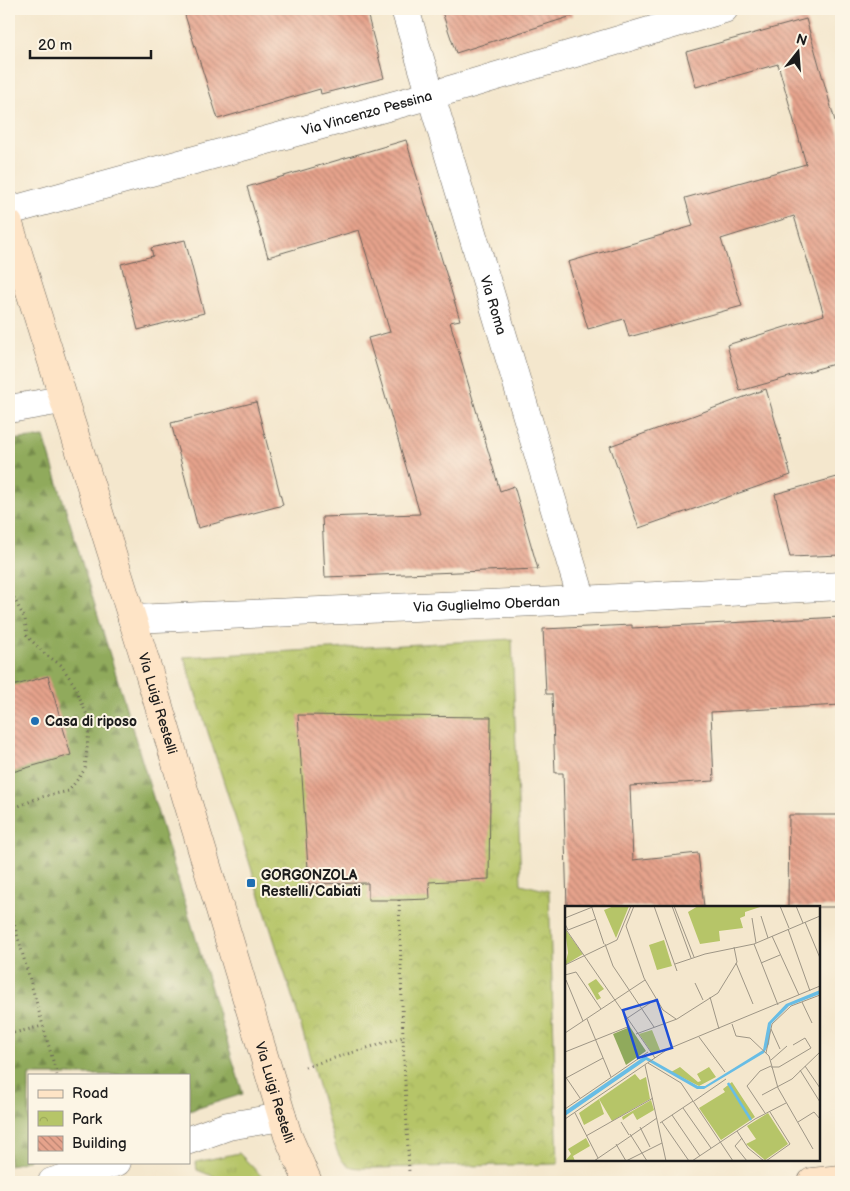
<svg xmlns="http://www.w3.org/2000/svg" width="850" height="1191" font-family="'Balsamiq Sans',sans-serif">
	<defs>
		<pattern id="grass-tufts" width="24" height="20" patternUnits="userSpaceOnUse" patternTransform="scale(1.25)"><rect width="24" height="20" fill="#b6c568"/><path d="M3 7l-1-3M5 7V3M7 7l1-3M15 17l-1-3M17 17v-4M19 17l1-3" fill="none" stroke="#9ca95a"/></pattern>
		<pattern id="forest-firs" width="22" height="20" patternUnits="userSpaceOnUse" patternTransform="scale(1.25)"><rect width="22" height="20" fill="#90aa5c"/><path d="M5 1l3.5 6h-7zM16 11l3.5 6h-7z" fill="#758a4b"/></pattern>
		<pattern id="park-crowns" width="20" height="18" patternUnits="userSpaceOnUse" patternTransform="scale(1.25)"><rect width="20" height="18" fill="#b6c568"/><path d="M2 6a3 3 0 1 1 6 0M12 15a3 3 0 1 1 6 0" fill="none" stroke="#9ca95a"/></pattern>
		<pattern id="building-back-hatch" width="6" height="6" patternUnits="userSpaceOnUse" patternTransform="scale(1.25)"><rect width="6" height="6" fill="#e6a38c"/><path d="M-1 5l2 2M0 0l6 6M5-1l2 2" fill="none" stroke="#ba8472"/></pattern>
	</defs>
	<rect width="100%" height="100%" fill="#fcf5e5"/>
	<filter id="ink" filterUnits="userSpaceOnUse"><feTurbulence type="fractalNoise" baseFrequency=".02" numOctaves="2"/><feDisplacementMap in="SourceGraphic" scale="10" xChannelSelector="R" yChannelSelector="G"/><feConvolveMatrix kernelMatrix="1 2 1 2 8 2 1 2 1" color-interpolation-filters="sRGB"/></filter>
	<filter id="wash" filterUnits="userSpaceOnUse"><feTurbulence type="fractalNoise" baseFrequency=".0096" numOctaves="4" result="noise"/><feDisplacementMap in="SourceGraphic" scale="20" xChannelSelector="R" yChannelSelector="G"/><feGaussianBlur stdDeviation="1.12" result="paint"/><feColorMatrix in="noise" values="0 0 0 0 0 0 0 0 0 0 0 0 0 0 0 0 0 1.4 0 .05"/><feComposite in="paint" operator="in"/></filter>
	<g filter="url(#wash)">
		<rect width="100%" height="100%" fill="#f4e7cd"/>
		<path fill="url(#grass-tufts)" stroke="#697042" d="M239 1153 267 1182H228L197 1170 196 1162Z"/>
		<path fill="url(#forest-firs)" stroke="#56633c" d="M44 437 243 1094 189 1111V1075H29V1160L9 1166V440Z"/>
		<path fill="url(#park-crowns)" stroke="#697042" d="M512 639 521 884 549 891 558 1164 375 1168C351 1168 343 1170 335 1145L297 1012 184 657Z"/>
		<g id="blocks">
			<g fill="url(#building-back-hatch)">
				<path d="M183 9H366L384 78 321 94 320 89 218 119Z"/>
				<path d="M441 9H571L572 16 456 53Z"/>
				<path d="M806 19 841 142V362L740 391 727 345 824 315 794 216 721 239 742 306 629 337 624 319 588 329 568 262 693 226 685 198 806 164 778 64 696 87 686 52Z"/>
				<path d="M406 140 460 320 450 322 500 491 514 486 538 569 325 577 322 517 420 514 368 338 390 332 359 230 268 257 247 187Z"/>
				<path d="M185 240 204 313 138 330 121 264 153 256 151 248Z"/>
				<path d="M766 389 791 475 639 528 610 446Z"/>
				<path d="M256 402 283 505 198 528 171 423Z"/>
				<path d="M841 476V555L790 557 775 494Z"/>
				<path d="M841 617V705L711 712 714 781 630 786 633 860 698 853 704 907H567L563 773H555L552 694H546L543 629 632 625V628Z"/>
				<path d="M48 676 71 755 9 773V687Z"/>
				<path d="M298 715 491 717 489 879 429 882 430 899 399 900H368V883L309 884Z"/>
				<path d="M789 815H841V907H788Z"/>
			</g>
		</g>
	</g>
	<g filter="url(#ink)">
		<use href="#blocks" fill-opacity="0" stroke="#68635a" stroke-width="1"/>
		<g fill="none" stroke-linecap="round" stroke-linejoin="round">
			<defs>
				<g id="street">
					<path id="s1" d="M405 9 582 600"/>
					<path id="s2" d="M9 211 453 89 724 9"/>
					<path d="M9 409 62 400"/>
					<path id="s3" d="M132 619 582 600 841 586"/>
					<path d="M189 1140 228 1126 282 1117"/>
					<path d="M52 1182 117 1162"/>
				</g>
				<g id="secondary">
					<path id="s4" d="M9 224 142 650 288 1136 308 1182"/>
					<path d="M812 1182 841 1179"/>
				</g>
			</defs>
			<use href="#street" stroke="#68635a" stroke-width="29"/>
			<use href="#secondary" stroke="#68635a" stroke-width="29"/>
			<g stroke="#68635a" stroke-width="3" stroke-dasharray="1 4" stroke-linecap="butt">
				<path d="M9 589 25 619 27 636 45 654 61 665 75 686 86 713 89 730 85 769 69 791 41 797 9 810"/>
				<path d="M399 900 403 1037 409 1172"/>
				<path d="M9 906 57 1075"/>
				<path d="M9 1034 43 1026"/>
				<path d="M305 1067 403 1037"/>
			</g>
			<use href="#street" stroke="#fff" stroke-width="28"/>
			<use href="#secondary" stroke="#fee4c6" stroke-width="28"/>
		</g>
	</g>
	<g fill="#1f6fb2" stroke="#fcf5e5" stroke-width="2">
		<circle cx="35" cy="721" r="5"/>
		<rect x="246" y="878" width="10" height="10" rx="2.5"/>
	</g>
	<g text-anchor="middle" stroke-width="4" stroke-linejoin="round" paint-order="stroke">
		<g font-size="14" fill="#1c1c1c" stroke="#fcf5e5">
			<text dy="5" stroke="none"><textPath href="#s2" startOffset="371">Via Vincenzo Pessina</textPath></text>
			<text dy="5" stroke="none"><textPath href="#s1" startOffset="309">Via Roma</textPath></text>
			<text dy="5" stroke="none"><textPath href="#s3" startOffset="355">Via Guglielmo Oberdan</textPath></text>
			<text dy="5" stroke="none"><textPath href="#s4" startOffset="502">Via Luigi Restelli</textPath></text>
			<text dy="5" stroke="none"><textPath href="#s4" startOffset="908">Via Luigi Restelli</textPath></text>
		</g>
		<g font-size="14" font-weight="bold" fill="#1c1c1c" stroke="#fcf5e5" text-anchor="start">
			<text x="45" y="726">Casa di riposo</text>
			<text x="261" y="880">GORGONZOLA<tspan x="261" dy="16">Restelli/Cabiati</tspan></text>
		</g>
	</g>
	<g transform="translate(565 906)">
		<rect width="255" height="255" fill="#f4e7cd"/>
		<path d="M34 193 39 208 19 219 14 207ZM203 207 223 238 200 254 181 238 191 233 182 220ZM21 232 25 240 8 250 10 255H0L6 248 3 243Z" fill="#b6c568"/>
		<path d="M65 121 81 145 61 159 48 128Z" fill="#90aa5c"/>
		<path d="M49 0H64L51 32 39 4ZM133 0H198L180 6V10L175 12 178 22 154 25 155 35 135 38 123 6ZM0 23 18 48 0 59 3 47ZM31 73 39 83 33 87 36 92 32 94 23 78ZM87 124 95 144 87 147 74 128ZM115 161 133 176 136 175 132 168 144 161 151 171 134 180 106 166ZM167 176 190 211 156 234 134 202 160 186 158 183ZM86 194 89 204 72 214 68 207 58 214 57 211Z" fill="#b6c568"/>
		<path d="M99 34 107 60 92 64 84 39ZM70 168 75 174 81 171 85 193 47 215 34 193Z" fill="#b6c568"/>
		<path d="M255 84V88L224 100 206 118 204 138 199 147 139 183H132L81 154 0 210V205L80 150 133 180H140L198 144 203 117 221 98Z" fill="#68bde5"/>
		<path fill="none" stroke="#68bde5" stroke-width="2.5" d="M163 177 186 214"/>
		<path fill="none" stroke="#9e9686" stroke-width="1" d="M69 0 61 20 79 72 98 104 111 113M89 0 112 65M107 0 126 52M109 0 129 51M215 0 224 22M231 0 238 17M27 2 39 38M196 10 203 32M0 12 30 0M187 12 191 37M240 16 255 52M0 18 3 24 31 13M0 22 90 152M223 23 245 85M207 30 234 89M40 38 48 60 89 121M189 38 213 99M171 57 188 98M196 57 215 49M110 58 140 48 189 38 255 10M0 59 52 34 66 0M0 69 11 66 36 103M1 74 18 115M130 77 138 94M145 91 154 123M237 96 247 117M22 113 46 171M61 113 91 93M167 118 171 130 185 132 204 150 213 182 248 243M206 123 215 143M0 127 80 74M71 128 112 113 153 87 172 56 169 41M134 131 160 166M0 146 65 120M201 147 207 118 226 100 255 89M206 154 222 140M83 157 116 177 168 255M80 159 101 255M240 160 255 182M206 161H214L246 142 240 132 228 139M235 164 255 196M0 170 15 192M1 172 38 152M197 189 227 173 255 146M129 195 161 173M118 202 146 242M0 203 83 146M10 207 33 252M200 207 182 180 195 165 206 160M107 209 135 250M0 213 103 143 255 80M56 216 64 229M97 216 124 255M233 216 249 206 255 213M95 217 128 195M75 221 85 241M172 225 183 242 199 255M65 228 82 255M21 230 88 192M177 232 170 240 182 255M51 238 61 255M29 255 92 212M61 255 97 237M127 255 190 213 221 197M201 255 225 238 205 206"/>
		<path fill="#1d4ed8" fill-opacity="0.15" stroke="#1d4ed8" stroke-width="2.5" d="M92 94 107 142 73 152 58 104Z"/>
		<rect width="255" height="255" fill="none" stroke="#1c1c1c" stroke-width="2.5"/>
	</g>
	<rect width="850" height="1191" fill="none" stroke="#fcf5e5" stroke-width="30"/>
	<rect x="28" y="1074" width="162" height="90" fill="#fcf5e5" stroke="#a29e95"/>
	<rect x="38" y="1090" width="25" height="8" fill="#fee4c6" stroke="#a29e95"/>
	<text x="72" y="1098" font-size="15" fill="#1c1c1c">Road</text>
	<rect x="38" y="1111" width="25" height="15" fill="url(#park-crowns)" stroke="#a29e95"/>
	<text x="72" y="1124" font-size="15" fill="#1c1c1c">Park</text>
	<rect x="38" y="1136" width="25" height="15" fill="url(#building-back-hatch)" stroke="#a29e95"/>
	<text x="72" y="1148" font-size="15" fill="#1c1c1c">Building</text>
	<g transform="translate(798 52) rotate(17)" stroke="#fcf5e5" stroke-width="4" paint-order="stroke">
	<path d="M0-4L9 19L0 12L-9 19Z" fill="#1c1c1c"/>
	<text y="-8" font-size="14" font-weight="bold" text-anchor="middle" fill="#1c1c1c">N</text>
	</g>
	<path d="M30 50v8h121v-8" fill="none" stroke="#1c1c1c" stroke-width="2.5"/>
	<text x="38" y="50" font-size="15" fill="#1c1c1c" stroke="#fcf5e5" stroke-width="4" paint-order="stroke">20 m</text>
</svg>
